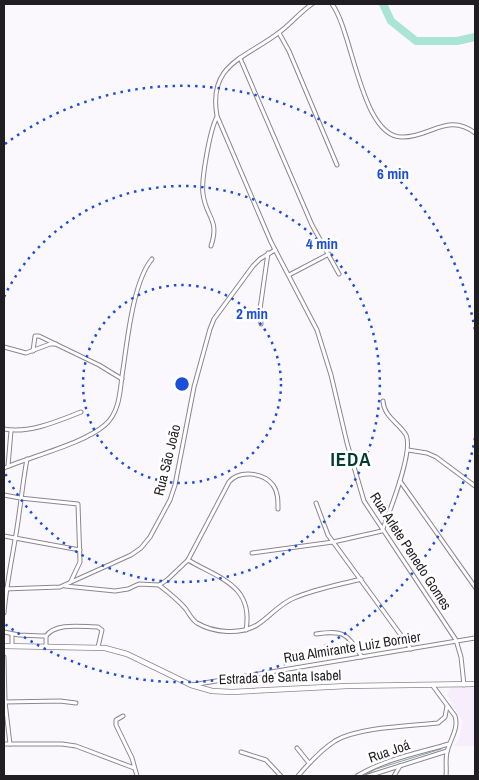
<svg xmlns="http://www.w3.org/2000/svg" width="479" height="780" font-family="'Archivo Narrow',sans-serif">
	<rect width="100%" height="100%" fill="#fbf8fd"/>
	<path fill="#f8edfd" d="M453 687H475V746H453L458 741 463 722 447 695 449 689Z"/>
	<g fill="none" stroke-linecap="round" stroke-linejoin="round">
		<path stroke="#80a99f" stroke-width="1" d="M363 776 376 769 441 749"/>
		<path stroke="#a9e4d5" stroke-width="8" d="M383 4 391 21 416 41H457L475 37"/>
		<defs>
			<g id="street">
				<path d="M312 4C299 13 290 25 277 34 243 59 208 65 217 116L271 242 317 330 331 375 347 443 364 501 456 640 461 657 464 685"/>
				<path d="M332 4C353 32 361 137 402 137 429 138 448 112 475 133"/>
				<path d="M279 33 289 51 337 165"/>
				<path d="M240 58 312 225 339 274"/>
				<path d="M211 246C220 219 206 218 203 194 201 180 210 129 217 117"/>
				<path d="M289 275 329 254"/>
				<path d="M261 324 260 309 268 253"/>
				<path d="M4 347 26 353 50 344H56"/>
				<path d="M33 351 35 336H39L99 365 122 379"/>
				<path d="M4 429C29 434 58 421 81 412"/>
				<path d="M408 450 427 453 436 457 475 486"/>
				<path d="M8 466 11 431"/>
				<path d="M4 468C32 456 83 444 105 425 119 413 120 393 122 376 127 345 132 283 152 259"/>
				<path d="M400 481 475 587"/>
				<path d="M4 495 20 498 78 504 80 562 71 581"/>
				<path d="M316 503 328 535 411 649"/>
				<path d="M4 536 80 550"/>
				<path d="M252 553 333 542 382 531C389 513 414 451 406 435 399 423 384 417 383 401"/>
				<path d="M188 560C218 578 254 585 246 630"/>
				<path d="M159 585C168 592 177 599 185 608 189 613 191 619 197 623 214 633 240 635 257 625 270 617 279 604 294 598 315 589 338 585 361 579"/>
				<path d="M65 586 115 591 128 589 139 584 159 585 167 580 188 560 229 482C239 470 263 472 273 485 278 492 278 500 278 509"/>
				<path d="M4 589 60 587 131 555 141 548 150 537 170 500 175 485 194 387 210 329 214 319 253 266 260 259 275 250"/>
				<path d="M4 613C6 588 11 564 15 540 20 513 22 486 27 459"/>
				<path d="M4 632 19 635 42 636H46C56 622 83 627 98 627L102 630 98 647"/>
				<path d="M316 634C345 630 346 633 362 657"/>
				<path d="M46 636V646"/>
				<path d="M12 645V634"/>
				<path d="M4 657 5 702 10 744"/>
				<path d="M192 685 475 638"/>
				<path d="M433 686 455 716C459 729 450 739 447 752 445 760 447 768 446 776"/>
				<path d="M4 702 60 701 76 703"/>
				<path d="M123 716 116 720V725L132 758 137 776"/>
				<path d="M4 744H62L76 746 134 768"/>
				<path d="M297 748 309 763"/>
				<path d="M241 752 266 760 281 776"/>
				<path d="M298 776C309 763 321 750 335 741 358 727 411 726 438 723L445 717 447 706"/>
				<path d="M357 776C385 759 418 753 449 744"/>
				<path d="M368 776 447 751"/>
				<path d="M394 776 400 766"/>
			</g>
			<path id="secondary" d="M4 646 105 648 127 654 191 685 212 691 232 692 347 686 475 684"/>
		</defs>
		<use href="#street" stroke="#8d8591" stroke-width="5"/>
		<use href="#secondary" stroke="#8d8591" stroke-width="6"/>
		<use href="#street" stroke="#fff" stroke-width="3"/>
		<use href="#secondary" stroke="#fff" stroke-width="4.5"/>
	</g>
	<g fill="none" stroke="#1d4ed8" stroke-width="2.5" stroke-dasharray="2.5 5">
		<circle cx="182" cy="384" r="99"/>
		<path d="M4 297A198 198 0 1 1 4 471"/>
		<path d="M475 438A298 298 0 0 1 5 624M5 144A298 298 0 0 1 475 330"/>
	</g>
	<g text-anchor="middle" stroke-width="5" stroke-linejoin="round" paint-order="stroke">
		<g font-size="14" fill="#211e22" stroke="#fff">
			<text transform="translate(167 460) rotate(-76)" y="5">Rua São João</text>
			<text transform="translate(411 551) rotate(57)" y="5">Rua Arlete Penedo Gomes</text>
			<text transform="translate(352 647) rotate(-9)" y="5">Rua Almirante Luiz Bornier</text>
			<text transform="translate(280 677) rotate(-2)" y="5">Estrada de Santa Isabel</text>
			<text transform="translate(389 751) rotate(-19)" y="5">Rua Joá</text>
		</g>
		<g font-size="19" font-weight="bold" letter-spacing="1" fill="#003c32" stroke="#fff">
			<text x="351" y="466">IEDA</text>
		</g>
	</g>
	<circle cx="182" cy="384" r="8" fill="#1d4ed8" stroke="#fff" stroke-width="2.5"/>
	<g font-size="15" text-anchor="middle" font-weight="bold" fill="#1d4ed8" stroke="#fff" stroke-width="5" stroke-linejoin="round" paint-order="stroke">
		<text x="393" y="179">6 min</text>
		<text x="322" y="249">4 min</text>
		<text x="252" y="319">2 min</text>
	</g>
	<rect width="479" height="780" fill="none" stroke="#211e22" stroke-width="10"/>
</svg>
